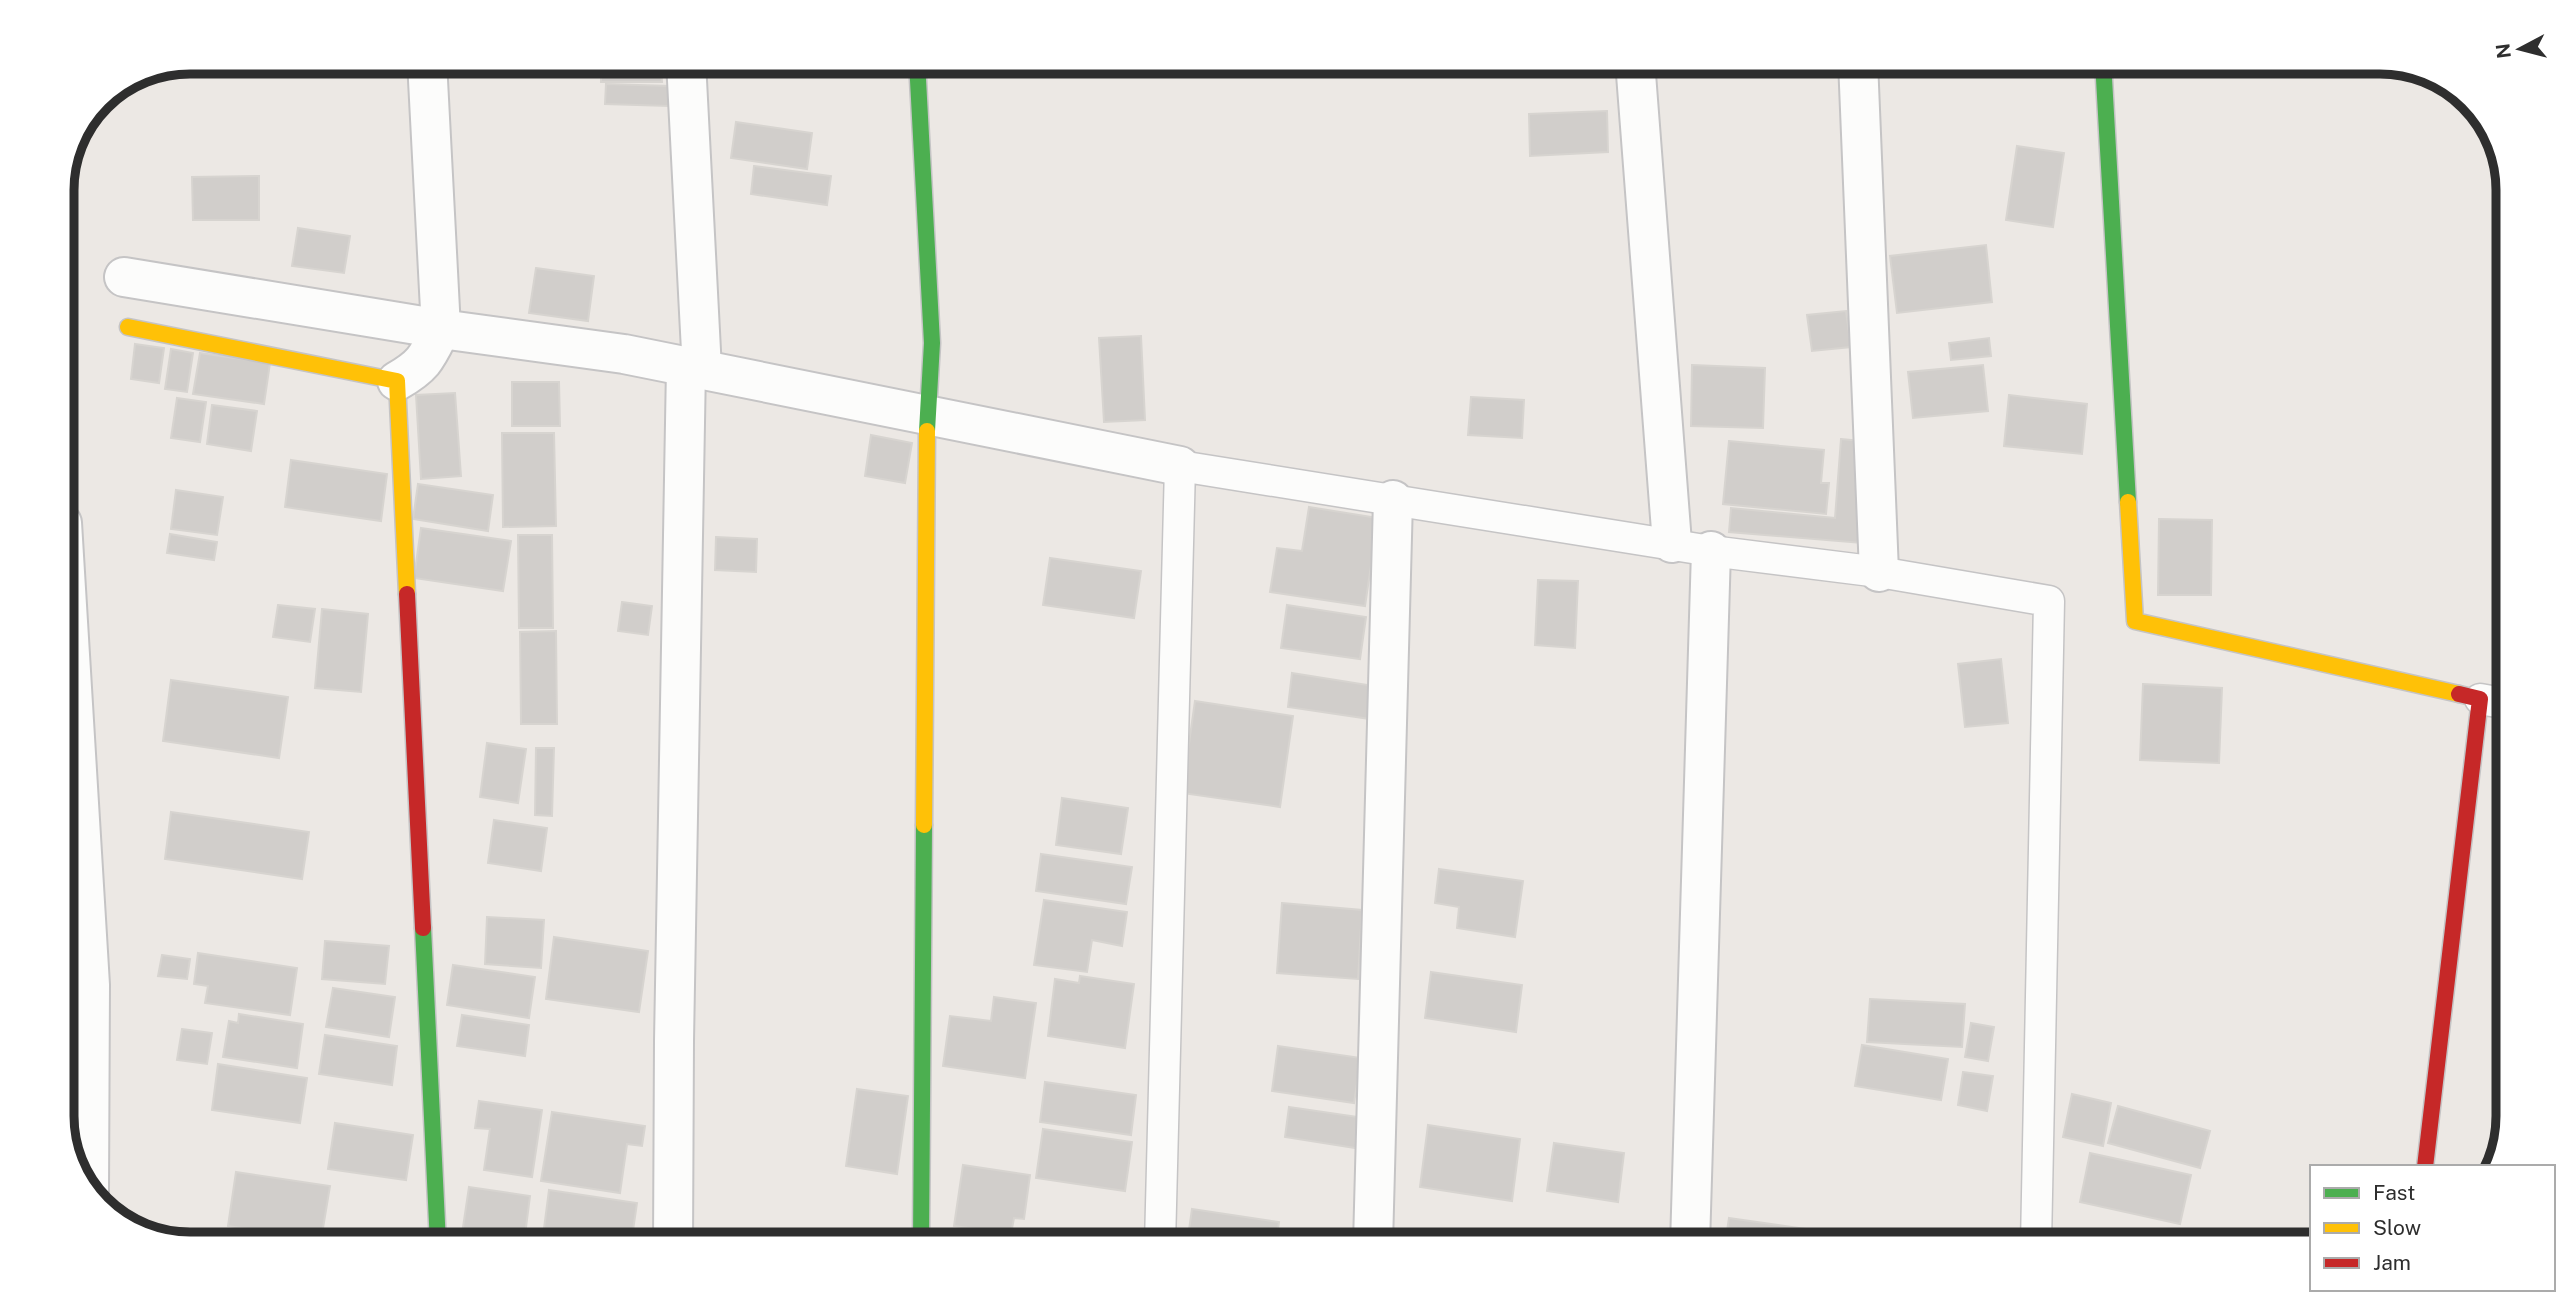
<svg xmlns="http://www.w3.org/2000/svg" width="2569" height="1305" font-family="'Public Sans',sans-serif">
	<rect width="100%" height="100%" fill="#ece8e4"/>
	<g fill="#d1cecb" stroke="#d7d4d0" stroke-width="2">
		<path d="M601 61H677V68L661 67 662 82H601Z"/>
		<path d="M606 84 670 86 669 106 605 104Z"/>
		<path d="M1607 111 1608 152 1530 156 1529 114Z"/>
		<path d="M736 122 812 133 807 169 731 158Z"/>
		<path d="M2017 146 2064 153 2053 227 2006 220Z"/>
		<path d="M754 166 831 176 827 205 751 194Z"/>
		<path d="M259 176V220H193L192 177Z"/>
		<path d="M298 228 350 236 344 273 292 266Z"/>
		<path d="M1986 245 1992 302 1897 313 1890 256Z"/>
		<path d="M536 268 594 276 588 321 529 313Z"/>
		<path d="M1846 311 1851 347 1812 351 1807 315Z"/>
		<path d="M1141 336 1145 420 1104 422 1099 338Z"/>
		<path d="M1989 338 1991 356 1951 360 1949 343Z"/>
		<path d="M135 344 164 348 159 383 131 379Z"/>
		<path d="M171 349 193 353 187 392 165 389Z"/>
		<path d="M200 353 270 363 264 404 193 394Z"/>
		<path d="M1692 365 1765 368 1763 428 1691 426Z"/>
		<path d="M1983 365 1988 411 1913 418 1908 372Z"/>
		<path d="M512 382H559L560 426H512Z"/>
		<path d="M455 393 461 476 421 479 416 395Z"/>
		<path d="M2009 395 2087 404 2082 454 2004 446Z"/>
		<path d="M1471 397 1524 400 1522 438 1468 435Z"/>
		<path d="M177 398 206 402 200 442 171 438Z"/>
		<path d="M212 405 257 411 251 451 207 444Z"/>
		<path d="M502 433H554L556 526 503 527Z"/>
		<path d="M871 435 912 443 905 483 865 476Z"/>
		<path d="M1841 439 1871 442 1862 543 1729 532 1731 508 1835 518Z"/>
		<path d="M1729 441 1824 450 1821 483H1829L1826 514 1723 504Z"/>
		<path d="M291 460 387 474 381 521 285 507Z"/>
		<path d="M418 484 493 495 488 531 413 519Z"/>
		<path d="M176 490 223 497 217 535 171 529Z"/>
		<path d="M1309 507 1378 518 1365 606 1270 592 1277 548 1302 551Z"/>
		<path d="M2159 519 2212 520 2211 595H2158Z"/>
		<path d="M421 528 511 541 503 591 414 578Z"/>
		<path d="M170 534 217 542 214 560 167 553Z"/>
		<path d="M518 535H552L553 628H519Z"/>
		<path d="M716 537 757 539 756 572 715 570Z"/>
		<path d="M1050 558 1141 571 1134 618 1043 605Z"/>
		<path d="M1538 580 1578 581 1575 648 1535 645Z"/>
		<path d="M622 602 652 606 648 635 618 631Z"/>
		<path d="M278 605 315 609 310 642 273 637Z"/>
		<path d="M1287 605 1366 617 1360 659 1281 648Z"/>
		<path d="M322 609 368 614 361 692 315 688Z"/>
		<path d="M556 631 557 724H521L520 632Z"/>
		<path d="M2001 659 2008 723 1965 727 1958 664Z"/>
		<path d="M1292 673 1374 686 1370 719 1288 707Z"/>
		<path d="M171 680 288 697 279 758 163 741Z"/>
		<path d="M2143 684 2222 688 2219 763 2140 760Z"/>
		<path d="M1195 701 1293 716 1280 807 1182 793Z"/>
		<path d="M487 743 526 749 518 803 480 797Z"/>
		<path d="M536 748H554L552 816 535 815Z"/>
		<path d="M1062 798 1128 808 1121 854 1056 845Z"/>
		<path d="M171 812 309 832 302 879 165 859Z"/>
		<path d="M494 820 547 828 541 871 488 863Z"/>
		<path d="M1041 854 1132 867 1126 904 1036 891Z"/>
		<path d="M1439 869 1523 881 1515 937 1457 928 1459 907 1435 903Z"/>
		<path d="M1044 900 1127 912 1122 946 1092 940 1087 972 1034 965Z"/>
		<path d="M1282 903 1362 910 1358 979 1277 973Z"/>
		<path d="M487 917 544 920 541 968 485 964Z"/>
		<path d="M554 937 648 951 639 1012 546 999Z"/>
		<path d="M325 941 389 946 385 984 322 979Z"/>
		<path d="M198 953 297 968 290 1015 205 1003 208 986 194 984Z"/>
		<path d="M162 955 190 959 187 979 158 976Z"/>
		<path d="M453 965 535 977 529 1018 447 1005Z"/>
		<path d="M1431 972 1522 985 1516 1032 1425 1018Z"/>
		<path d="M1080 976 1134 984 1125 1048 1048 1036 1055 979 1079 983Z"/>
		<path d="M333 988 395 997 389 1037 326 1027Z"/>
		<path d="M994 997 1036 1003 1025 1078 943 1066 950 1016 991 1021Z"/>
		<path d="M1870 999 1965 1004 1962 1047 1867 1042Z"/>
		<path d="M239 1014 303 1024 297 1068 223 1057 229 1021 238 1023Z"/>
		<path d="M462 1015 529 1025 525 1056 457 1046Z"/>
		<path d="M1971 1023 1994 1027 1988 1061 1965 1057Z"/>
		<path d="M182 1029 212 1033 207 1064 177 1060Z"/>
		<path d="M325 1035 397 1046 392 1085 319 1074Z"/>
		<path d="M1862 1045 1948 1059 1941 1100 1855 1086Z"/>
		<path d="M1278 1046 1361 1058 1354 1103 1272 1091Z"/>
		<path d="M218 1064 307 1078 300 1123 212 1110Z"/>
		<path d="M1963 1072 1993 1076 1987 1111 1958 1105Z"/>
		<path d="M1045 1082 1136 1095 1131 1135 1040 1122Z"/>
		<path d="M857 1089 908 1096 897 1174 846 1166Z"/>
		<path d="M2072 1094 2111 1103 2103 1146 2063 1137Z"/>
		<path d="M479 1101 542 1110 532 1177 484 1170 490 1129 475 1128Z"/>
		<path d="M2118 1106 2210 1131 2200 1168 2108 1143Z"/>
		<path d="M1289 1107 1372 1119 1368 1150 1285 1137Z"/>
		<path d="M552 1112 645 1126 642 1146 627 1144 620 1193 541 1181Z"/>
		<path d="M335 1123 413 1135 406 1180 328 1169Z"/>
		<path d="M1428 1125 1520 1139 1512 1201 1420 1187Z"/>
		<path d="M1043 1129 1132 1142 1125 1191 1036 1178Z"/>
		<path d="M1554 1143 1624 1153 1618 1202 1547 1191Z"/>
		<path d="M2090 1153 2191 1175 2180 1224 2080 1202Z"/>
		<path d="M963 1165 1030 1175 1024 1219 1014 1218 1011 1234 954 1226Z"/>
		<path d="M236 1172 330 1186 321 1240 228 1226Z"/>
		<path d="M469 1187 530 1196 524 1243 462 1234Z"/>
		<path d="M549 1190 637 1203 631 1244H542Z"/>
		<path d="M1192 1209 1279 1222 1276 1244H1187Z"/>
		<path d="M1729 1218 1848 1235 1847 1244H1725Z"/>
		<path d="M205 1230 297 1244H203Z"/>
		<path d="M1428 1231 1508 1244H1426Z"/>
		<path d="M348 1235 404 1244H347Z"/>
		<path d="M990 1237 1025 1242V1244H989Z"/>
	</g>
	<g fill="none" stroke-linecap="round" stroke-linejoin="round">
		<defs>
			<g id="lane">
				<path d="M2480 699 2508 704"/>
				<path d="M1160 1244 1180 466 1711 551 1879 572 2049 601 2036 1244"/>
			</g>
			<g id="street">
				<path d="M686 61 702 370"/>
				<path d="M1635 61 1672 543"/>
				<path d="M1858 61 1879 572"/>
				<path d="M124 277 441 329 624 354 1180 466"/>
				<path d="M397 381C425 365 427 357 441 329L427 61"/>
				<path d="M62 523 90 985 89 1192"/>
				<path d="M673 1244 674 1041 686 367"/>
				<path d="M1373 1244 1393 500"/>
				<path d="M1690 1244 1711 551"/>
			</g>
			<g id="fast">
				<path d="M917 61 932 343 927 431"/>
				<path d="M2103 61 2128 502"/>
				<path d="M423 928 438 1244"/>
				<path d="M921 1244 924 825"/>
			</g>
			<g id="slow">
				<path d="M128 327 397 381 407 594"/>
				<path d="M2128 502 2135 621 2459 694"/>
				<path d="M924 825 927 431"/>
			</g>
			<g id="jam">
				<path d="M407 594 423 928"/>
				<path d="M2425 1167 2480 699 2459 694"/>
			</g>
		</defs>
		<use href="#lane" stroke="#c5c4c5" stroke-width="33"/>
		<use href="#street" stroke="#c5c4c5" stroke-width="42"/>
		<use href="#fast" stroke="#c5c4c5" stroke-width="19"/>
		<use href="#slow" stroke="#c5c4c5" stroke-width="19"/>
		<use href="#jam" stroke="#c5c4c5" stroke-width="19"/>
		<use href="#lane" stroke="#fcfcfb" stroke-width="30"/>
		<use href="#street" stroke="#fcfcfb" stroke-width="38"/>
		<use href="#fast" stroke="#4caf50" stroke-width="16"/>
		<use href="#slow" stroke="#ffc107" stroke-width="16"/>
		<use href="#jam" stroke="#c62828" stroke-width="16"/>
	</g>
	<path d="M0 0H2569V1305H0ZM190 74H2380A116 116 0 0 1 2496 190V1116A116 116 0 0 1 2380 1232H190A116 116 0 0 1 74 1116V190A116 116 0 0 1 190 74Z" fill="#fff" fill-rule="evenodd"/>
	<path fill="none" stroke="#2e2e2e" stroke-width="9" d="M190 74H2380A116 116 0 0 1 2496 190V1116A116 116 0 0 1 2380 1232H190A116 116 0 0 1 74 1116V190A116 116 0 0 1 190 74Z"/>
	<rect x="2310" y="1165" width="245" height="126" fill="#ffffff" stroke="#ababab" stroke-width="2"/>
	<rect x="2324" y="1188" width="35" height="10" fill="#4caf50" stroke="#ababab" stroke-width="2"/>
	<text x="2373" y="1200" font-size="21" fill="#2e2e2e">Fast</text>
	<rect x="2324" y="1223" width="35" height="10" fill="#ffc107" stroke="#ababab" stroke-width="2"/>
	<text x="2373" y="1235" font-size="21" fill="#2e2e2e">Slow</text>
	<rect x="2324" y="1258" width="35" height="10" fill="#c62828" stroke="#ababab" stroke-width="2"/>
	<text x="2373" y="1270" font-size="21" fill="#2e2e2e">Jam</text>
	<g transform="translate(2520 49) rotate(263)" stroke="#ffffff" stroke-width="5" paint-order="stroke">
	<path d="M0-5L12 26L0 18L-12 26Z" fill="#2e2e2e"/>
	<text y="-10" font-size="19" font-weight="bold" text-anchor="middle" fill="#2e2e2e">N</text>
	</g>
</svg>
